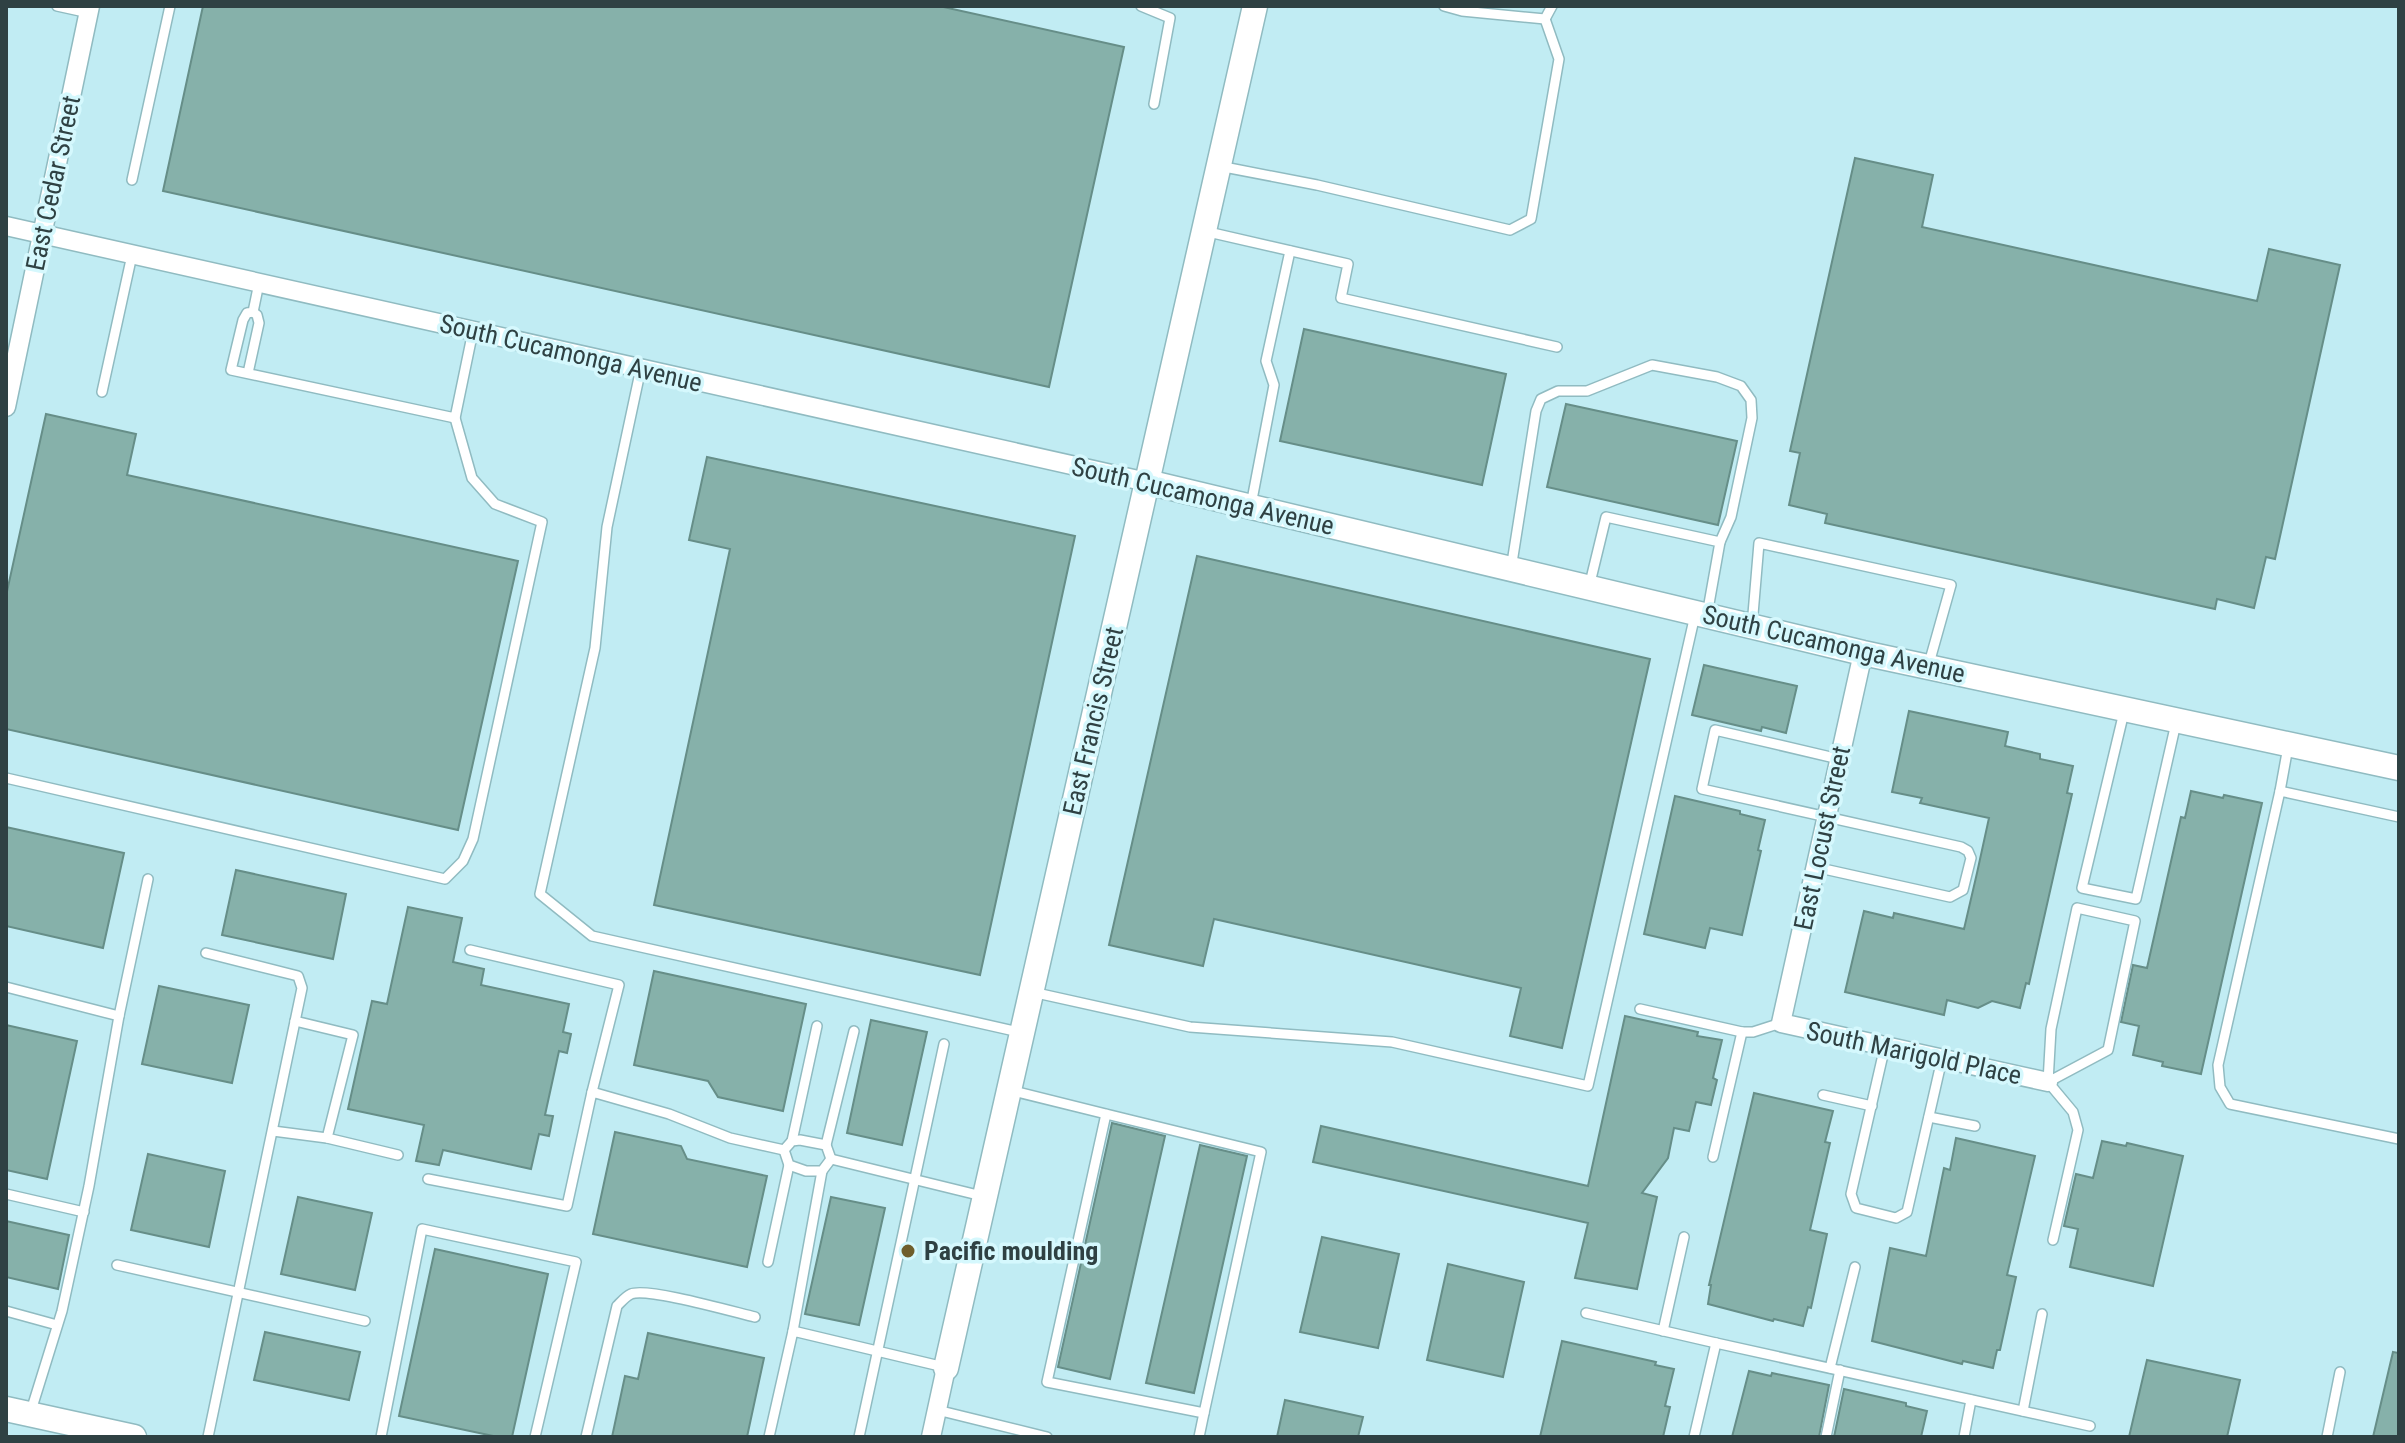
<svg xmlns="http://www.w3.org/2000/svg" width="2405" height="1443" font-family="'Roboto Condensed',sans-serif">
	<rect width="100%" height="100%" fill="#c1ecf3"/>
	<g fill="#86b1aa" stroke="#668e88" stroke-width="2">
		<path d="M203 6H939L1124 47 1049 387 163 191Z"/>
		<path d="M1855 158 1933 175 1922 227 2257 301 2269 249 2340 265 2275 559 2266 557 2254 608 2217 599 2215 609 1825 523 1827 514 1789 505 1800 453 1790 451Z"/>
		<path d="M1304 329 1506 374 1482 485 1280 441Z"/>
		<path d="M1566 404 1737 441 1718 525 1547 487Z"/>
		<path d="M46 414 136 434 127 475 518 561 458 830 6 729V596Z"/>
		<path d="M707 457 1075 536 980 975 654 905 730 549 689 540Z"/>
		<path d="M1197 556 1650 659 1562 1048 1510 1036 1521 988 1214 919 1203 966 1109 945Z"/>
		<path d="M1704 665 1797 686 1786 733 1762 727 1761 731 1692 715Z"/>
		<path d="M1909 711 2008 732 2005 746 2040 754V759L2073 766 2067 793 2072 794 2029 984 2026 983 2020 1008 1992 1001 1978 1008 1947 1000 1944 1015 1845 992 1864 911 1893 918 1894 913 1964 929 1977 873 1989 818 1920 803 1922 798 1892 792Z"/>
		<path d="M2191 791 2223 798 2224 795 2262 803 2201 1074 2162 1066 2163 1062 2133 1055 2139 1026 2121 1022 2133 965 2147 968 2181 817 2185 818Z"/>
		<path d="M1675 796 1740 811V814L1765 820 1758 850 1761 851 1742 935 1710 928 1705 948 1644 934Z"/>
		<path d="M6 827 124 853 103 948 6 926Z"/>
		<path d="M236 870 346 894 333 959 222 935Z"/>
		<path d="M408 907 462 918 453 962 484 969 481 985 569 1004 563 1032 571 1034 567 1053 559 1051 545 1115 553 1116 549 1136 539 1134 531 1169 443 1150 439 1165 416 1161 424 1125 348 1109 372 1001 387 1004Z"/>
		<path d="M654 971 806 1004 783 1111 718 1097 708 1081 634 1065Z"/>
		<path d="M159 986 249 1005 232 1083 142 1064Z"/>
		<path d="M1625 1016 1698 1032 1697 1036 1722 1040 1713 1078 1717 1080 1711 1105 1696 1102 1689 1131 1674 1128 1668 1158 1642 1193 1657 1197 1637 1289 1575 1278 1588 1223 1313 1162 1321 1126 1588 1186Z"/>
		<path d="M871 1020 927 1032 902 1145 847 1133Z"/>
		<path d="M6 1025 77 1041 47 1179 6 1170Z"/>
		<path d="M1754 1093 1833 1111 1825 1142 1830 1143 1810 1230 1827 1234 1811 1308 1808 1307 1803 1326 1774 1319 1773 1321 1708 1304 1711 1285H1709Z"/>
		<path d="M1112 1123 1165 1136 1110 1379 1058 1367Z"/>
		<path d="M615 1132 681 1146 687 1159 767 1176 747 1267 593 1234Z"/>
		<path d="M1956 1138 2035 1156 2007 1275 2016 1277 2000 1350H1997L1993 1368 1963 1361 1962 1364 1872 1341 1890 1248 1926 1256 1944 1168 1950 1170Z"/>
		<path d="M2102 1141 2126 1146 2127 1143 2183 1156 2153 1286 2070 1267 2078 1229 2064 1226 2076 1174 2093 1178Z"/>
		<path d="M1200 1145 1247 1156 1194 1393 1146 1383Z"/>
		<path d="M148 1154 225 1171 209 1247 131 1230Z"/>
		<path d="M298 1197 372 1213 355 1290 281 1274Z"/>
		<path d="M831 1197 885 1208 859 1325 805 1314Z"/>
		<path d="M6 1221 69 1235 58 1289 6 1277Z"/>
		<path d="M1322 1237 1399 1254 1378 1348 1300 1332Z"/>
		<path d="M435 1249 548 1274 512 1437H498L399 1416Z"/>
		<path d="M1448 1264 1524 1282 1503 1377 1427 1360Z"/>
		<path d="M265 1332 360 1352 349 1400 254 1380Z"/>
		<path d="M648 1333 764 1358 747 1437H612L625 1376 638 1379Z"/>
		<path d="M1562 1341 1656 1362 1655 1365 1674 1369 1665 1406 1670 1407 1663 1437H1540Z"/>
		<path d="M2393 1352 2399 1353V1437H2373Z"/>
		<path d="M2147 1360 2240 1380 2227 1437H2129Z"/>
		<path d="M1749 1371 1771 1376 1772 1373 1829 1385 1819 1437H1732Z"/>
		<path d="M1844 1389 1906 1403V1406L1927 1411 1921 1437H1834Z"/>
		<path d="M1285 1400 1363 1417 1358 1437H1277Z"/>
	</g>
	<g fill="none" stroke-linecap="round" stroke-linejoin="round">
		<defs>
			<g id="lane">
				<path d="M57 6 89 13"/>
				<path d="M1141 6 1170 18 1154 104"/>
				<path d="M1444 6 1462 11 1545 19 1552 6"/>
				<path d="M1219 166 1317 185 1510 230 1531 219 1559 59 1545 19"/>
				<path d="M132 180 170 6"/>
				<path d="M1204 231 1348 264 1341 298 1557 347"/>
				<path d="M259 283 253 312 247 313 243 320 231 370 455 418 473 331"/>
				<path d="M641 368 607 527 595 648 540 894 592 936 1019 1032"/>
				<path d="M248 373 259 323 257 315 253 312"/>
				<path d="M102 392 132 255"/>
				<path d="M1251 505 1274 385 1266 361 1290 251"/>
				<path d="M1511 569 1536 411 1541 399 1558 391H1587L1652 365 1717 377 1741 386 1751 400 1752 418 1731 517 1720 542"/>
				<path d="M1589 587 1606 517 1720 542 1707 615"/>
				<path d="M1752 626 1759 543 1951 585 1928 667"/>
				<path d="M2124 712 2082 888 2136 899 2176 723"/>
				<path d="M6 778 445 879 463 861 473 839 542 522 495 504 472 478 455 418"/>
				<path d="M2280 791 2288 747"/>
				<path d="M2399 817 2280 791 2218 1065 2220 1087 2230 1104 2399 1139"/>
				<path d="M1815 867 1950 897 1963 890 1971 858 1968 851 1961 847 1702 789 1715 730 1839 759"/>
				<path d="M470 950 619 985 592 1092"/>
				<path d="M206 953 298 976 302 988 208 1437"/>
				<path d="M6 987 119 1016 89 1186 62 1311 30 1414"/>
				<path d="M1032 992 1190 1027 1392 1042 1588 1086 1695 615"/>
				<path d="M1640 1009 1742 1032H1753L1781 1023"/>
				<path d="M119 1016 148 879"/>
				<path d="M295 1021 353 1035 327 1138 398 1155"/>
				<path d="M1885 1046 1851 1194 1856 1208 1896 1218 1907 1212 1942 1059"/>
				<path d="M2048 1082 2108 1050 2135 921 2077 908 2051 1029 2048 1082 2073 1112 2078 1130 2053 1240"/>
				<path d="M1009 1090 1106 1114 1261 1152 1204 1413 1047 1382 1106 1114"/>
				<path d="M1823 1095 1872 1106"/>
				<path d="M1929 1117 1975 1126"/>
				<path d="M273 1131 327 1138"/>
				<path d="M800 1140 826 1145 831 1159 822 1171H806L789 1165 784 1150 792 1141Z"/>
				<path d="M792 1141 817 1026"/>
				<path d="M826 1145 854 1031"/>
				<path d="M1713 1157 1742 1032"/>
				<path d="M831 1159 982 1196"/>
				<path d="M428 1179 567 1206 592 1092 669 1114 730 1138 784 1150"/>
				<path d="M6 1194 84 1212"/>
				<path d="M768 1262 789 1165"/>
				<path d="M117 1265 365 1321"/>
				<path d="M6 1311 57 1325"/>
				<path d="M1586 1313 1716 1343"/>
				<path d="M793 1331 822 1171"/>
				<path d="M1663 1331 1684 1237"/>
				<path d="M1830 1368 1855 1267"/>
				<path d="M937 1410 1047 1437"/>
				<path d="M2023 1411 2042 1314"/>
				<path d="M381 1437 422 1229 576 1262 535 1437"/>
				<path d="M586 1437 617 1306C621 1302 626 1296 631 1294 647 1287 734 1312 755 1317"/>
				<path d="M769 1437 793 1331 944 1367"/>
				<path d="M859 1437 944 1044"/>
				<path d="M1199 1437 1204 1413"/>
				<path d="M1694 1437 1716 1343 2090 1426"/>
				<path d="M1826 1437 1840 1370"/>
				<path d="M1964 1437 1971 1400"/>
				<path d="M2327 1437 2340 1372"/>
			</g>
			<g id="street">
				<path d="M6 226 1147 482"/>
				<path d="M6 407 90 6"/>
				<path d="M1863 653 1781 1023 2048 1082"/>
				<path d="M931 1437 946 1368"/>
			</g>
			<g id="secondary">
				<path d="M1147 482 1863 653 2399 768"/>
				<path d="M946 1368 1255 6"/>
				<path d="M6 1409 134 1437"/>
			</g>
		</defs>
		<use href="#lane" stroke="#90bbc1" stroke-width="12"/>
		<use href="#street" stroke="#90bbc1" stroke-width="21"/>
		<use href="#secondary" stroke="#90bbc1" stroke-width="27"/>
		<use href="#lane" stroke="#fff" stroke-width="9"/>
		<use href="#street" stroke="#fff" stroke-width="18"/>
		<use href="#secondary" stroke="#fff" stroke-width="24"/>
	</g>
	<circle fill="#6f5e2c" stroke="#d5f8fd" stroke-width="3" cx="908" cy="1251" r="8"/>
	<g text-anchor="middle" stroke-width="7" stroke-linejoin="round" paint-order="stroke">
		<g font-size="26" fill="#2f4143" stroke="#d5f8fd">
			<text transform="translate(53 183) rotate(-78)" y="9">East Cedar Street</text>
			<text transform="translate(571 353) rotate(13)" y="9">South Cucamonga Avenue</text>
			<text transform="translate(1203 496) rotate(13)" y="9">South Cucamonga Avenue</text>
			<text transform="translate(1834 644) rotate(13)" y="9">South Cucamonga Avenue</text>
			<text transform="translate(1093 721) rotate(-77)" y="9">East Francis Street</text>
			<text transform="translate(1822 838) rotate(-78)" y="9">East Locust Street</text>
			<text transform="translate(1914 1053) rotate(12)" y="9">South Marigold Place</text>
		</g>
		<g font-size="26" font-weight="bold" fill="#2f4143" stroke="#d5f8fd" text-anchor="start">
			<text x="924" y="1260">Pacific moulding</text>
		</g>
	</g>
	<rect width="2405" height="1443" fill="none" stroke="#2f4143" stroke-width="16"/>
</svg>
